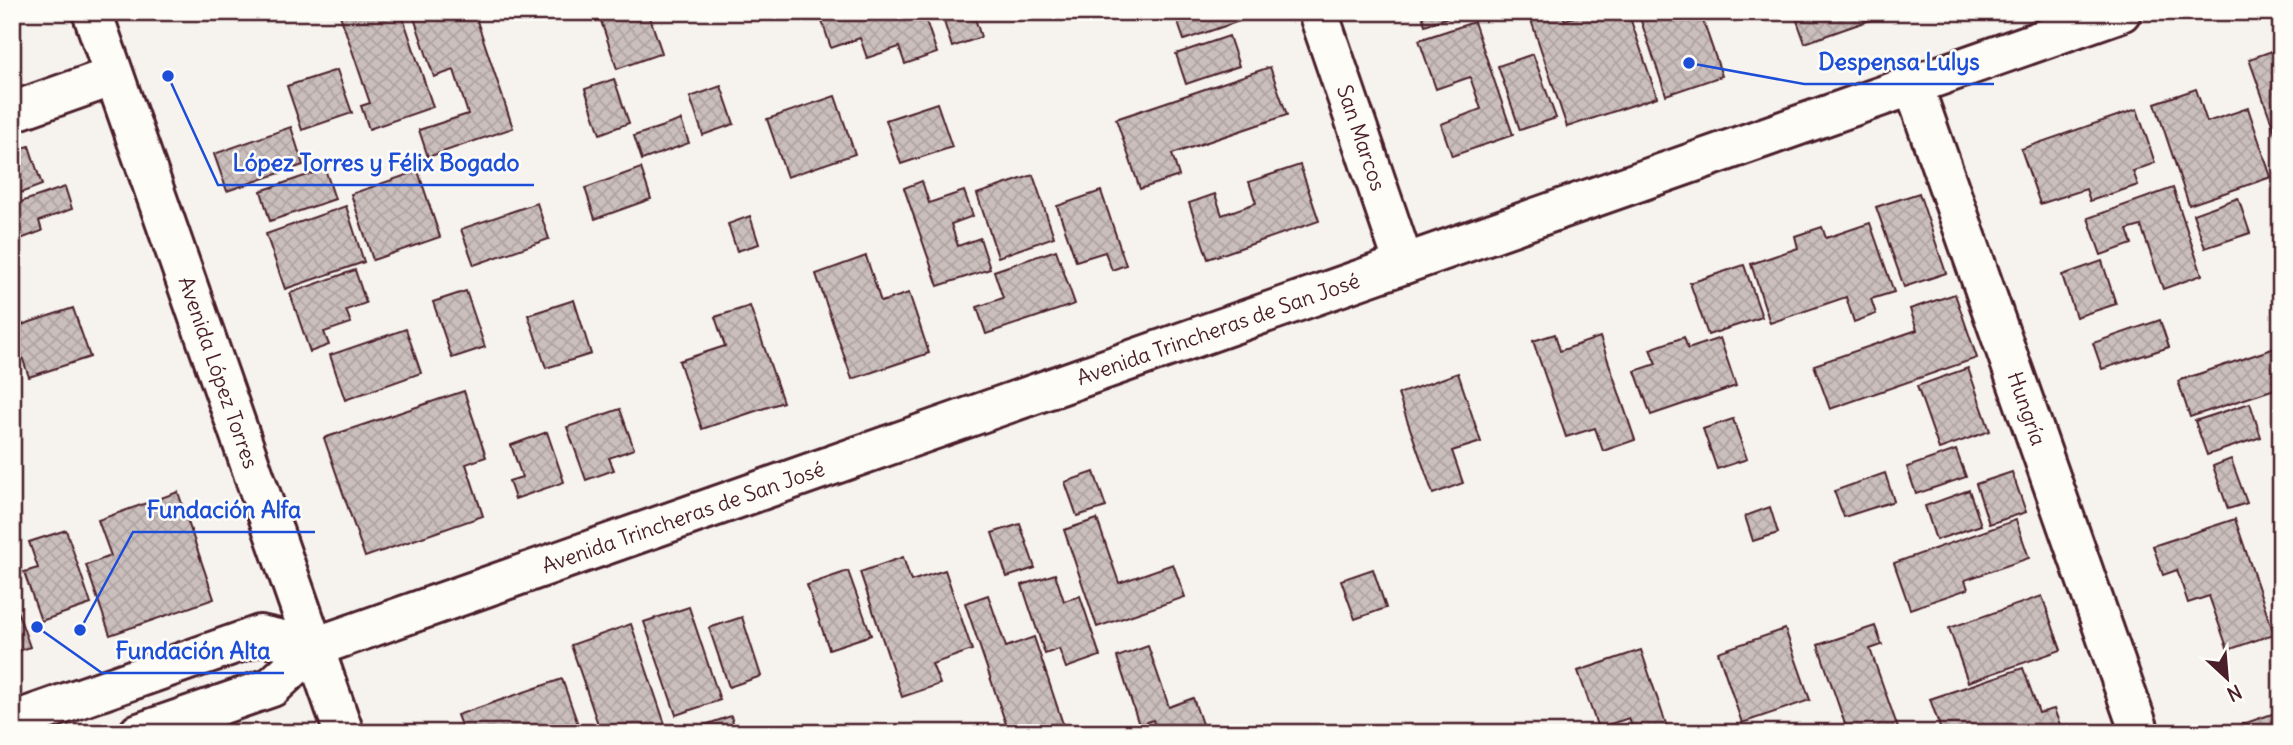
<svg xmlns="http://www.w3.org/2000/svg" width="2293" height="745" font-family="Delius,sans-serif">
	<defs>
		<pattern id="building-cross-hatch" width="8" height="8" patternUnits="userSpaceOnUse" patternTransform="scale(1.75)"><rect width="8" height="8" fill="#cbbfbe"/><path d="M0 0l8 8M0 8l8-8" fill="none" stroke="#b0a4a3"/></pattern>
	</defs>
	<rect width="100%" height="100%" fill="#f6f3ef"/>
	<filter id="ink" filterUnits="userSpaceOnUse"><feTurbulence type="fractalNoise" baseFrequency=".0143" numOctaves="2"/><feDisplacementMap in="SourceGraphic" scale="14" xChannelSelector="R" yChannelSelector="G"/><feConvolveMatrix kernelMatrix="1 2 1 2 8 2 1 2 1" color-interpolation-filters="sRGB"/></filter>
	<g filter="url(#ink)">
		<g fill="url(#building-cross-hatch)" stroke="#4a1f2b" stroke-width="2">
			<path d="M339 12H401L433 107 369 129 361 106 370 103Z"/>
			<path d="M412 12H474L513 128 428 157 419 130 468 114 454 70 434 77Z"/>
			<path d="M598 12H648L662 53 617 69Z"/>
			<path d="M819 12H923L937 53 905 64 899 47 867 58 860 38 831 48Z"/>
			<path d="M941 12H973L981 37 952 47Z"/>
			<path d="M1179 12H1253L1254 16 1184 40 1175 14Z"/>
			<path d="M1421 12H1451L1452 16 1425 25Z"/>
			<path d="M1533 12H1562L1565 20 1589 12H1628L1657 97 1567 127 1529 14Z"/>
			<path d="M1638 12H1700L1722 76 1666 95Z"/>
			<path d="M1794 12H1871L1873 19 1805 43Z"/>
			<path d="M1474 22 1513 135 1452 156 1441 124 1481 109 1470 77 1436 89 1419 40Z"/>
			<path d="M1229 36 1239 66 1186 84 1176 54Z"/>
			<path d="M2281 48V149L2249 59Z"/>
			<path d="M1533 54 1556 118 1520 130 1498 66Z"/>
			<path d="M1270 67 1287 115 1172 154 1179 176 1140 189 1116 119Z"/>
			<path d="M337 70 352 113 302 130 287 86Z"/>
			<path d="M614 79 629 123 600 134 585 89Z"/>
			<path d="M721 86 734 124 703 135 690 97Z"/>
			<path d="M2196 89 2207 122 2248 108 2271 177 2189 205 2155 103Z"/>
			<path d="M835 96 855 154 787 177 767 119Z"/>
			<path d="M937 103 952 147 901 164 886 120Z"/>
			<path d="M2137 109 2155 163 2133 171 2138 185 2090 201 2086 189 2040 204 2021 149Z"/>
			<path d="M681 120 689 143 642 160 634 136Z"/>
			<path d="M291 127 303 165 227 191 214 154Z"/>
			<path d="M29 146 42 185 12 196V152Z"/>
			<path d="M1300 165 1319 221 1208 259 1189 203 1215 194 1222 215 1256 203 1249 182Z"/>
			<path d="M641 168 651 199 595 219 585 188Z"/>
			<path d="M325 169 335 199 270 221 261 191Z"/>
			<path d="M418 171 440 237 373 260 351 194Z"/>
			<path d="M1033 175 1054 237 998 257 977 194Z"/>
			<path d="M922 181 929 203 964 191 973 216 951 224 958 246 980 238 990 269 938 286 904 188Z"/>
			<path d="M65 187 72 209 39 221 42 231 15 241 21 258 12 261V205Z"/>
			<path d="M2173 188 2202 275 2163 289 2141 226 2127 230 2132 244 2101 255 2088 218Z"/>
			<path d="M1101 191 1126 265 1112 270 1105 252 1076 261 1057 206Z"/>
			<path d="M1919 193 1946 273 1904 287 1876 207Z"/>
			<path d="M2238 198 2250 233 2205 248 2193 214Z"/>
			<path d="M537 203 549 239 474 265 461 229Z"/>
			<path d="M346 206 364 262 285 289 266 234Z"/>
			<path d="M750 216 759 244 737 251 728 224Z"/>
			<path d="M1870 223 1894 292 1871 299 1876 314 1854 322 1846 297 1770 323 1751 264 1798 248 1795 236 1822 227 1826 238Z"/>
			<path d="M1056 250 1075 304 986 334 977 307 1003 298 994 271Z"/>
			<path d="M866 256 881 302 909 293 929 353 852 379 816 274Z"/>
			<path d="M2102 261 2116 304 2076 317 2062 275Z"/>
			<path d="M1744 265 1762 317 1708 335 1690 283Z"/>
			<path d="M355 270 366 303 346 310 351 323 324 332 329 345 310 352 290 293Z"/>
			<path d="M466 291 485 347 452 358 433 302Z"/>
			<path d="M12 293 21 317 12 320Z"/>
			<path d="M1955 294 1977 358 1830 409 1814 365 1917 330 1910 309Z"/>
			<path d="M574 300 591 354 546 368 528 315Z"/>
			<path d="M750 306 783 402 702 429 679 361 725 346 715 317Z"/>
			<path d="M73 308 90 357 29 377 12 328Z"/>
			<path d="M2160 320 2169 347 2102 369 2093 343Z"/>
			<path d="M406 329 421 373 345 400 330 355Z"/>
			<path d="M1555 334 1560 351 1600 337 1635 440 1603 451 1595 428 1566 437 1533 341Z"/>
			<path d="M1684 337 1688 349 1720 338 1736 386 1651 415 1635 371 1656 364 1650 349Z"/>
			<path d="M2281 346V387L2190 417 2178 381Z"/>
			<path d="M1968 368 1990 431 1939 449 1917 386Z"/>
			<path d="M1458 373 1481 442 1452 451 1463 483 1433 494 1398 394Z"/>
			<path d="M464 391 486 457 466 464 483 516 365 557 324 438Z"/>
			<path d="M2250 403 2261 437 2207 455 2195 421Z"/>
			<path d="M620 409 634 449 609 458 614 470 586 480 567 427Z"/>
			<path d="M1733 419 1747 459 1717 469 1703 429Z"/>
			<path d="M547 432 564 482 515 499 509 481 522 477 511 445Z"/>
			<path d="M1956 450 1966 477 1916 494 1907 467Z"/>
			<path d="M2231 459 2247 503 2228 509 2213 466Z"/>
			<path d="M1094 472 1106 507 1077 516 1065 482Z"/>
			<path d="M2012 472 2026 512 1989 524 1976 484Z"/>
			<path d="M1885 473 1894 501 1844 517 1834 491Z"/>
			<path d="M1969 490 1981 525 1936 540 1925 506Z"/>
			<path d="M178 492 214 599 110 635 86 565 111 556 98 520Z"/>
			<path d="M1770 507 1778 533 1753 541 1745 516Z"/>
			<path d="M1097 519 1119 583 1173 564 1185 597 1097 627 1064 530Z"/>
			<path d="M2235 519 2274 634 2228 650 2209 596 2188 603 2177 570 2163 575 2153 546Z"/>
			<path d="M2016 520 2029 558 1965 580 1968 589 1910 609 1894 563Z"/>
			<path d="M1020 524 1035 568 1007 577 992 533Z"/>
			<path d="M66 530 91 604 41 621 24 572 38 568 29 542Z"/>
			<path d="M903 557 911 581 945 570 972 650 932 664 940 684 902 697 860 572Z"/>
			<path d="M1373 569 1386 608 1355 619 1341 580Z"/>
			<path d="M848 571 871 635 829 649 807 585Z"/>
			<path d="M1055 574 1064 601 1080 596 1100 656 1066 668 1059 649 1045 654 1022 585Z"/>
			<path d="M988 595 1006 647 1034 637 1066 733H1009L965 603Z"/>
			<path d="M12 596 30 647 12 653Z"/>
			<path d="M2042 596 2061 650 1968 682 1949 628Z"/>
			<path d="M689 607 720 700 676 715 644 622Z"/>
			<path d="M742 617 761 676 729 687 709 628Z"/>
			<path d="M631 624 666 727 648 733H601L571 645Z"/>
			<path d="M1875 626 1882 645 1870 649 1899 731 1848 733 1818 645Z"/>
			<path d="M1785 629 1810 700 1742 723 1718 652Z"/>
			<path d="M1148 646 1169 707 1193 698 1205 733H1157L1153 720 1139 725 1117 657Z"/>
			<path d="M1641 650 1669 733H1634L1629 718 1598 728 1578 671Z"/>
			<path d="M2023 668 2039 713 2054 709 2063 733H1942L1930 699Z"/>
			<path d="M562 679 581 733H464L457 715Z"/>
			<path d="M2281 711V733H2233L2231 728Z"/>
			<path d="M731 716 736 733H694L693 729Z"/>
		</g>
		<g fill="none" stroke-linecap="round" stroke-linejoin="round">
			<defs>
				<g id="minor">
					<path id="s1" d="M1318 12 1404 264"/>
					<path id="s2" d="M1913 85 2140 733"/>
					<path d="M12 112 114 76"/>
				</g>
				<g id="major">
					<path id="s3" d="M92 12 344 733"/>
					<path d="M12 722 260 635 315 647"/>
					<path id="s4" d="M139 733 272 687 315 647 2121 12"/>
				</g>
			</defs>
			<use href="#minor" stroke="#4a1f2b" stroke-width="44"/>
			<use href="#major" stroke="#4a1f2b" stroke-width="44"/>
			<use href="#minor" stroke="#fdfcf7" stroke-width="38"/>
			<use href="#major" stroke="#fdfcf7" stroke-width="38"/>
		</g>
	</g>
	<g text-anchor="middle" stroke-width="5" stroke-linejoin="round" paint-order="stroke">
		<g font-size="21" fill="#4a1f2b" stroke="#fdfcf7">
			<text dy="7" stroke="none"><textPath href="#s1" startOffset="133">San Marcos</textPath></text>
			<text dy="7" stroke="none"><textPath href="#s4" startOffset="1157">Avenida Trincheras de San José</textPath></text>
			<text dy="7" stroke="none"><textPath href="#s3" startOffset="382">Avenida López Torres</textPath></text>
			<text dy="7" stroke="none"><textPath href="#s2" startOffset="343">Hungría</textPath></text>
			<text dy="7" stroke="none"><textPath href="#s4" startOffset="590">Avenida Trincheras de San José</textPath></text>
		</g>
	</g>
	<path fill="none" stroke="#1d4ed8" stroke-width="2.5" d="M1689 63L1804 84H1994M168 76L218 185H534M80 630L133 532H315M37 627L102 673H284"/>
	<g fill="#1d4ed8" stroke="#fdfcf7" stroke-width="2.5">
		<circle cx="1689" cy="63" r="7"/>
		<circle cx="168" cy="76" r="7"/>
		<circle cx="80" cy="630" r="7"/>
		<circle cx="37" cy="627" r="7"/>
	</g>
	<g font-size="23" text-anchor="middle" font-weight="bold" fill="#1d4ed8" stroke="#fdfcf7" stroke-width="5" stroke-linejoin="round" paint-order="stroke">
		<text x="1899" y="70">Despensa Lulys</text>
		<text x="376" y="171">López Torres y Félix Bogado</text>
		<text x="224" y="518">Fundación Alfa</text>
		<text x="193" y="659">Fundación Alta</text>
	</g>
	<rect width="2293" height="745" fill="none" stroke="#fdfcf7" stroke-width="42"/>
	<rect x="21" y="21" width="2251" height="703" fill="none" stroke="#4a1f2b" stroke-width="2.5" filter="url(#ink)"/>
	<g transform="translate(2227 678) rotate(154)" stroke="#fdfcf7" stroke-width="5" paint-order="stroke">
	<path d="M0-5L12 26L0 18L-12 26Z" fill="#4a1f2b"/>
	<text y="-10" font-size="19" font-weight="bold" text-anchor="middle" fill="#4a1f2b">N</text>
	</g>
</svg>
